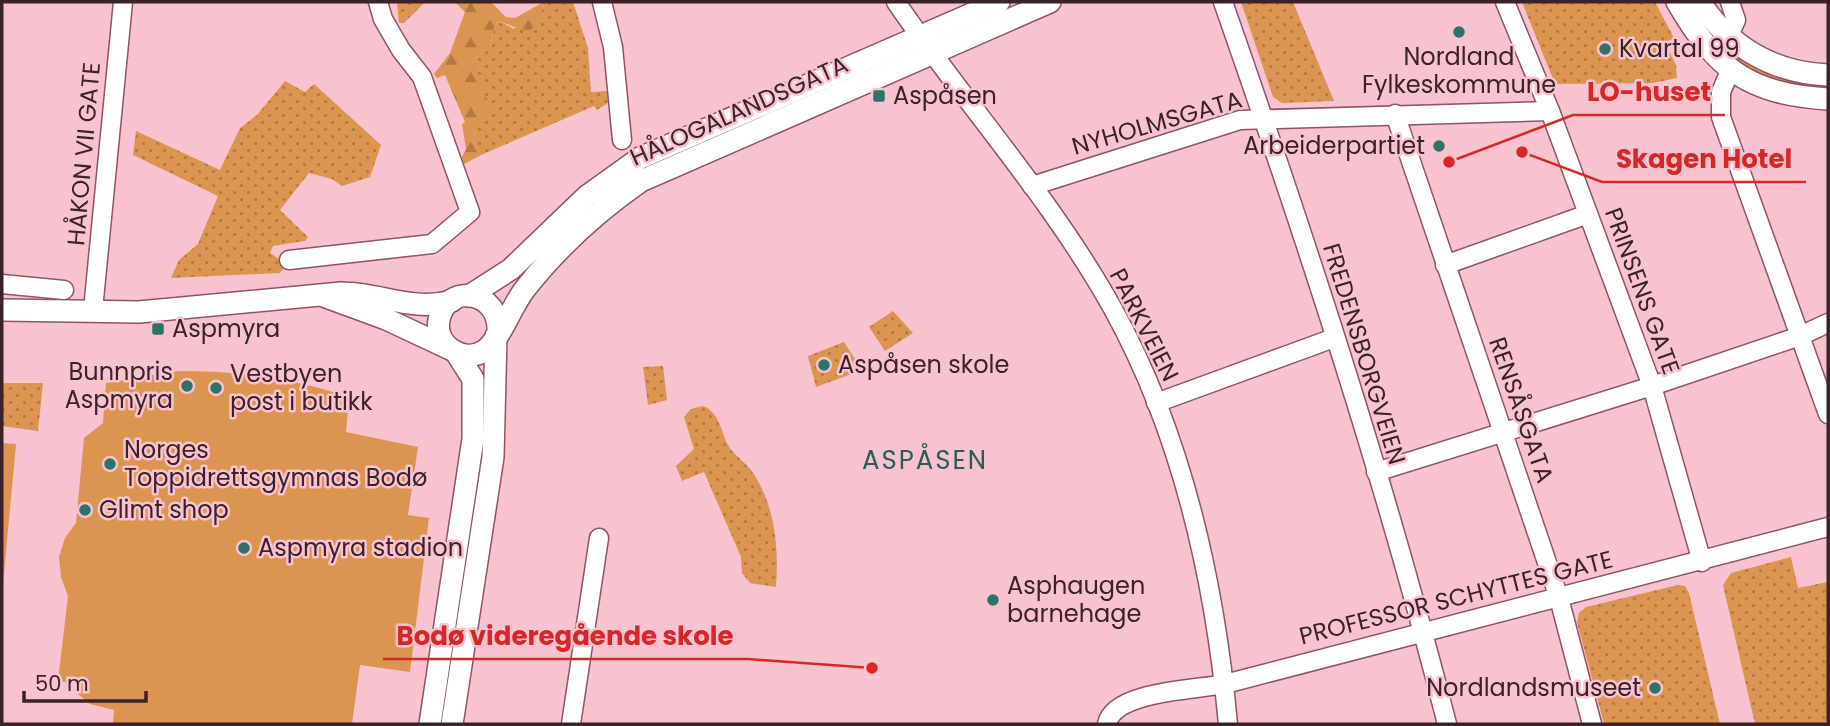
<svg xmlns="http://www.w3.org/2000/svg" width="1830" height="726" font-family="Poppins,sans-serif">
	<defs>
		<pattern id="grass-dots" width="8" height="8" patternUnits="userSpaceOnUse" patternTransform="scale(1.75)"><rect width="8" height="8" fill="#dc9550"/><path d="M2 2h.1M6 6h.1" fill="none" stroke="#b47942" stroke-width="1.8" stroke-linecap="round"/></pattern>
		<pattern id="forest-firs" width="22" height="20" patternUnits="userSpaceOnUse" patternTransform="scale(1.75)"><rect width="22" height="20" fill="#dc9550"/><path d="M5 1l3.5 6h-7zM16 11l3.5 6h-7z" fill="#b47942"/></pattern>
	</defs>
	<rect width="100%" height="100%" fill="#f8c2cf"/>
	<g fill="url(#grass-dots)">
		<path d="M397 2H425L404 23H399Z"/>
		<path d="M542 2H573L588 48 591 92 607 91 612 100 597 110 594 106 481 155 473 138 487 103 472 68 473 59 490 48 494 27 499 21 514 29 544 9Z"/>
		<path d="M1241 2H1293L1334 101 1282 103 1273 97Z"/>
		<path d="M1522 2H1655L1674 38 1665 43 1676 65 1677 78 1653 83 1555 84Z"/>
		<path d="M1683 2H1692C1741 67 1748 70 1828 83V91C1796 90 1752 81 1727 57 1711 40 1697 20 1683 2Z"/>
		<path d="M285 81 305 92 314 84 381 145 370 177 342 186 332 179 309 173 280 210 308 237 305 241 273 246 270 253 284 262V267L280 273 171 278 179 260 198 244 218 196 133 155 136 131 220 170 240 128 257 115Z"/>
		<path d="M893 311 913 333 885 351 869 327Z"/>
		<path d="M844 342 862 370 816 387 808 356Z"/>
		<path d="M663 366 667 400 648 405 643 367Z"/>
		<path d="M2 383H43L38 431 2 426Z"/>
		<path d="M703 406C719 412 721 431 728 445 734 456 746 462 753 473 775 505 779 549 776 587L750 583 742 573 741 557 704 472 682 481 676 466 694 449 684 417 691 409Z"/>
		<path d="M1791 557 1798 588 1828 582V724H1755L1723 585 1731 573Z"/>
		<path d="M1678 585 1685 586 1689 593 1720 724H1604L1577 622 1579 613 1586 607Z"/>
	</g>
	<path fill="url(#forest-firs)" d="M455 2H491L506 17 515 18 542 3 544 9 535 27 527 32 499 21 494 27 490 48 473 59C471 77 493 96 487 113 484 123 475 128 473 138L481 155 464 164 460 161 466 149 462 124 465 122 445 75 437 78 434 74 450 53 465 12Z"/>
	<g fill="#dc9550">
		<path d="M178 371C238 371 292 378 349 397L346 432 418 447 408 515 429 518 410 672 360 665 352 724H113L114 710 90 704 78 694 79 684 58 681 68 596 61 577 59 557 65 538 76 523 84 438 103 423 106 383Z"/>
		<path d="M2 443 16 444 2 595Z"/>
	</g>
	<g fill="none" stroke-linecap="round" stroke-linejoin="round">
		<defs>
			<g id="minor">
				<path d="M602 2 613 47 622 140"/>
				<path d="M896 2C966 105 1052 199 1113 309 1182 434 1215 583 1228 724"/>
				<path d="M1223 2C1306 239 1385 480 1447 724"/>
				<path d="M1505 2 1550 111 1652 386 1702 562"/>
				<path d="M1728 38 1736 20 1730 2"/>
				<path d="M1730 71 1721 92V117L1828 414"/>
				<path d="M1395 114 1559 598 1592 724"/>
				<path d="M1032 186 1240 120 1550 111"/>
				<path d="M289 260 432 244 470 212 422 77 401 50 383 19 378 2"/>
				<path d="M1445 265 1588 214"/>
				<path d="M2 284 64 290"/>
				<path d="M93 310 123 2"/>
				<path d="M1156 403 1334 338"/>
				<path d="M1376 472 1652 386 1800 336 1828 323"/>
				<path d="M571 724 599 538"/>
				<path d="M1107 724C1114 691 1195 690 1225 684L1828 527"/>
			</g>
			<g id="tertiary">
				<path d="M1677 2C1716 69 1748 94 1828 99"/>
				<path d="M1700 2C1729 47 1774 73 1828 75"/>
				<path d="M469 296 511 269 587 196 640 158 999 2"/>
				<path d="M326 297 386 319 448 348"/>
				<path d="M2 310 139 312 341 293C380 293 412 312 452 301"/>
				<path d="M498 333C501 290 446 282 439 320 434 345 463 364 484 351 500 341 512 305 525 289 557 248 598 211 641 181L1050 2"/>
				<path d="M430 724 473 439V379L457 354"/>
				<path d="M452 724 493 457 496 336"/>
			</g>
		</defs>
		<use href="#minor" stroke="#8f5565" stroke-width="21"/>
		<use href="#tertiary" stroke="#8f5565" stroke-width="24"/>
		<use href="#minor" stroke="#fff" stroke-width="18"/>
		<use href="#tertiary" stroke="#fff" stroke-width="21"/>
	</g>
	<g fill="#2d7369" stroke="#f8c2cf" stroke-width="2.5">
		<circle cx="1459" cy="32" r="7"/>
		<circle cx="1605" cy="49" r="7"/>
		<rect x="872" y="89" width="14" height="14" rx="3.5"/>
		<circle cx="1439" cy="146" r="7"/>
		<rect x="151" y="322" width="14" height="14" rx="3.5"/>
		<circle cx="824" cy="365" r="7"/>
		<circle cx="187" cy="386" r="7"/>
		<circle cx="216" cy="388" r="7"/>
		<circle cx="110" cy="464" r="7"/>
		<circle cx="85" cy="510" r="7"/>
		<circle cx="244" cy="548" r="7"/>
		<circle cx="993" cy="600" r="7"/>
		<circle cx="1655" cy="688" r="7"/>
	</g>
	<g text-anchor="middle" stroke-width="5" stroke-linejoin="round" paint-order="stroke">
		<g font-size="24" fill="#3b2229" stroke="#f8c2cf" text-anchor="start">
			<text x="1619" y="57">Kvartal 99</text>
			<text x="1459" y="65" text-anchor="middle">Nordland<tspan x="1459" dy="28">Fylkeskommune</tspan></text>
			<text x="893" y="104">Aspåsen</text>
			<text x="1425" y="154" text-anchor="end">Arbeiderpartiet</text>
			<text x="172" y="337">Aspmyra</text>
			<text x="838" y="373">Aspåsen skole</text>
			<text x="173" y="380" text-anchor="end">Bunnpris<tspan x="173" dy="28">Aspmyra</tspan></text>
			<text x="230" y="382">Vestbyen<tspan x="230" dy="28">post i butikk</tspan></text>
			<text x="124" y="458">Norges<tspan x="124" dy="28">Toppidrettsgymnas Bodø</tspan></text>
			<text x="99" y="518">Glimt shop</text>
			<text x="258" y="556">Aspmyra stadion</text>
			<text x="1007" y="594">Asphaugen<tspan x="1007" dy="28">barnehage</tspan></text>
			<text x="1641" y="696" text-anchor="end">Nordlandsmuseet</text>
		</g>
		<g font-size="24" fill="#3b2229" stroke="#f8c2cf">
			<text transform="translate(739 111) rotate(-24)" y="8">HÅLOGALANDSGATA</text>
			<text transform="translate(1157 123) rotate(-16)" y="8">NYHOLMSGATA</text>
			<text transform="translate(84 154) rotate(-85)" y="8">HÅKON VII GATE</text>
			<text transform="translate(1642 291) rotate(70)" y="8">PRINSENS GATE</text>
			<text transform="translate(1144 325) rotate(63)" y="8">PARKVEIEN</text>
			<text transform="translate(1364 354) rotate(73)" y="8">FREDENSBORGVEIEN</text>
			<text transform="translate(1521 410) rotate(71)" y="8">RENSÅSGATA</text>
			<text transform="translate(1456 598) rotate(-14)" y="8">PROFESSOR SCHYTTES GATE</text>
		</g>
		<g font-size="26" letter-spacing="2" fill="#275e56" stroke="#f8c2cf">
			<text x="925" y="469">ASPÅSEN</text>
		</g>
	</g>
	<path fill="none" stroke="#d62828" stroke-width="2.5" d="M1449 162L1573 115H1725M1522 152L1602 182H1806M872 668L748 659H383"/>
	<g fill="#d62828" stroke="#f8c2cf" stroke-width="2.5">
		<circle cx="1449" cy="162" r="7"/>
		<circle cx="1522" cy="152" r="7"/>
		<circle cx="872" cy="668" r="7"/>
	</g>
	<g font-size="26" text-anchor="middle" font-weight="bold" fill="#d62828" stroke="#f8c2cf" stroke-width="5" stroke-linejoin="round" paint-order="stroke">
		<text x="1649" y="101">LO-huset</text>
		<text x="1704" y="168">Skagen Hotel</text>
		<text x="565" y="645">Bodø videregående skole</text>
	</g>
	<rect width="1830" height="726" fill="none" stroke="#3b2229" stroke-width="7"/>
	<path d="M24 691v10h122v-10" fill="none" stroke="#3b2229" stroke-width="3.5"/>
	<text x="35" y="691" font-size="21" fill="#3b2229" stroke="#f8c2cf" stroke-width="5" paint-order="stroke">50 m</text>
</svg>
